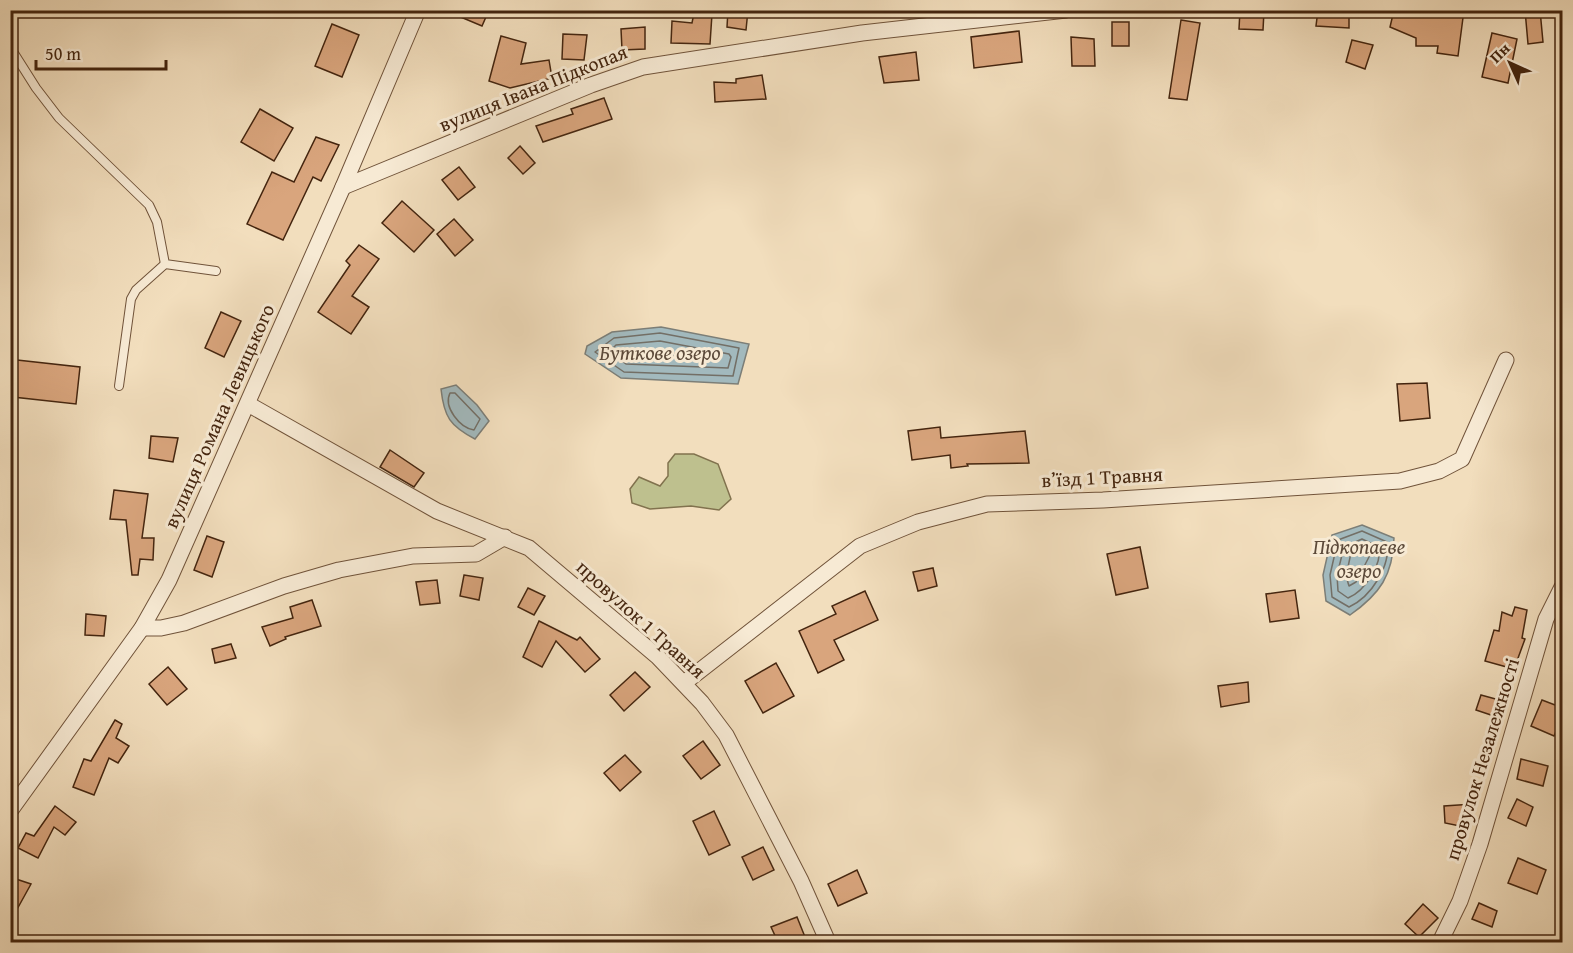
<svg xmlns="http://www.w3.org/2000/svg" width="1573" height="953" font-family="'Gentium Book Plus',serif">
	<rect width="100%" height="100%" fill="#f2debd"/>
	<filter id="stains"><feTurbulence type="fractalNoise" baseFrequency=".00333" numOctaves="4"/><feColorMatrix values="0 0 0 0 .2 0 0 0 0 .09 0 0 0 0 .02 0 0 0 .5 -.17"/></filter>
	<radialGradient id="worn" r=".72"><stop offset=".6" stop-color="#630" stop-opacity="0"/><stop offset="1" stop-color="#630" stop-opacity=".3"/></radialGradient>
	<path fill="#bec08e" stroke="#81724e" stroke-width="1.5" d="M675 454H694L718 464 731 499 719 510 691 506 650 509 632 503 630 489 639 477 660 486 668 476V463Z"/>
	<g fill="#a2b9bd" stroke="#7c7e77" stroke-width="1.5">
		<path d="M661 327 749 344 738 384 621 378 585 354 587 346 612 332Z"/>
		<path d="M456 385 477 405 489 421 475 439C450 426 444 417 441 389Z"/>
		<path d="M1362 525 1394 538C1393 575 1380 594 1350 615L1326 601 1323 575 1332 535Z"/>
	</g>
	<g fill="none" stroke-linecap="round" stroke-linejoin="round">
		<g stroke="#736f66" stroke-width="1.5">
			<path d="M660 333 739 348 733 376 624 372 595 352 614 338Z"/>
			<path d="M660 341 729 354 731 357 728 368 626 364 609 352 616 345Z"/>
			<path d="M660 350 674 353 676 356 647 355 649 351Z"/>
			<path d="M450 393H455L480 419 474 430C460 428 443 407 450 393Z"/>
			<path d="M1362 531 1387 542C1391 566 1371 597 1349 607L1332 597 1330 575 1338 540Z"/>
			<path d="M1362 539 1379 547C1382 565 1365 591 1348 598L1338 591 1337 575 1344 547Z"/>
			<path d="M1361 549 1370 555 1356 582 1349 586 1346 576 1351 553Z"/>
		</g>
	</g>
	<g fill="#d9a57d" stroke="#44250f" stroke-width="1.5">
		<path d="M444 10H489L482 26Z"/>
		<path d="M728 10H748L746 30 727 27Z"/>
		<path d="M1240 10 1264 11 1263 30 1239 29Z"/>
		<path d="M1318 10H1349V28L1316 26Z"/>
		<path d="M1394 10H1464L1458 56 1437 53 1438 46H1416V38L1390 27Z"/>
		<path d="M1525 10H1540L1543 42 1528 44Z"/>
		<path d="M694 13 712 14 710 44 671 43 672 21 692 23Z"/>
		<path d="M1181 20 1200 23 1187 100 1169 98Z"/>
		<rect x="1112" y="22" width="17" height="24"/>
		<path d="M332 24 359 35 342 77 315 66Z"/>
		<path d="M645 27V49L622 50 621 29Z"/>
		<path d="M1019 31 1022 62 974 68 971 37Z"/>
		<path d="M1492 33 1517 39 1508 83 1482 77Z"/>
		<path d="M563 34 587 35 584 60 562 59Z"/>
		<path d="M501 36 526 43 521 64 549 60 552 78 510 88 489 81Z"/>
		<path d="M1071 37 1094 39 1095 66H1072Z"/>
		<path d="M1352 40 1373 45 1365 69 1346 62Z"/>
		<path d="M916 52 919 80 884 83 879 57Z"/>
		<path d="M762 75 766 99 715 102 714 82 736 83V79Z"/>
		<path d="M604 98 612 119 543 142 536 126 573 114 571 109Z"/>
		<path d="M260 109 293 128 274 161 241 142Z"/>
		<path d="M316 137 339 145 321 181 313 177 283 240 247 224 272 172 294 182Z"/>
		<path d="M520 146 535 163 523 174 508 158Z"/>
		<path d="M459 167 475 187 458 200 442 180Z"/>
		<path d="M402 201 434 230 414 252 382 223Z"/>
		<path d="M454 219 473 240 455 256 437 234Z"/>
		<path d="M359 245 379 259 352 296 369 307 351 334 318 312 350 265 346 261Z"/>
		<path d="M221 312 241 321 224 357 205 348Z"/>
		<path d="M17 360 80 367 76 404 13 397Z"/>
		<path d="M1427 383 1430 418 1400 421 1397 384Z"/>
		<path d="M940 427 941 438 1025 431 1029 463 967 464 968 466 951 468 950 455 912 460 908 431Z"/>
		<path d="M151 436 178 438 173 462 149 458Z"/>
		<path d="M390 450 424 473 414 487 380 467Z"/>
		<path d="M114 490 148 494 142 538H154L153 560 140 559 138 575H132L126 520 110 519Z"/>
		<path d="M207 536 224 542 212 577 194 570Z"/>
		<path d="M1140 547 1148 588 1116 595 1107 554Z"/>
		<path d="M933 568 937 586 918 591 913 572Z"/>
		<path d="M464 575 483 578 479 600 460 596Z"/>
		<path d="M437 580 440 603 420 605 416 582Z"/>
		<path d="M528 588 545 596 534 615 518 607Z"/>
		<path d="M1295 590 1299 618 1270 622 1266 594Z"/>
		<path d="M865 591 878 620 834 640 844 660 818 673 799 631 836 614 832 606Z"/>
		<path d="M312 600 321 626 285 637 286 639 270 646 262 627 293 618 290 607Z"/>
		<path d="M1515 607 1527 610 1522 638 1525 639 1514 669 1485 661 1494 630 1499 631 1502 612 1512 616Z"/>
		<path d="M86 614 106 616 104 636 85 635Z"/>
		<path d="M539 621 577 640 580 637 600 659 585 672 556 641 542 667 523 657Z"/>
		<path d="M231 644 236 658 215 663 212 649Z"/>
		<path d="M776 663 794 696 763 713 745 681Z"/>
		<path d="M168 667 187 689 167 705 149 684Z"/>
		<path d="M635 672 650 687 624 711 610 695Z"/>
		<path d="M1248 682 1249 702 1221 707 1218 686Z"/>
		<path d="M1481 695 1503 701 1497 717 1476 710Z"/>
		<path d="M1542 700 1563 708V715L1554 736 1531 726Z"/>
		<path d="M115 720 122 724 116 738 129 746 118 763 109 758 94 795 73 787 84 759 91 761Z"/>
		<path d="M703 741 720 765 701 779 683 756Z"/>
		<path d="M625 755 641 772 620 791 604 773Z"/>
		<path d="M1521 759 1548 766 1543 786 1517 779Z"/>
		<path d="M1517 799 1533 807 1526 826 1508 818Z"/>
		<path d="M1473 804 1470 828 1445 823 1444 806Z"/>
		<path d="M55 806 76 822 65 835 54 827 38 858 18 848 26 833 34 836Z"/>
		<path d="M714 811 730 845 709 855 693 821Z"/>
		<path d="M763 847 774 870 753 880 742 857Z"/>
		<path d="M1518 858 1546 870 1537 894 1508 883Z"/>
		<path d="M857 870 867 893 838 906 828 884Z"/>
		<path d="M10 877 31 884 10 922Z"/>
		<path d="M1479 903 1497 911 1492 927 1472 919Z"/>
		<path d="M1423 904 1438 918 1419 937 1405 924Z"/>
		<path d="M797 917 807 942H778L771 927Z"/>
	</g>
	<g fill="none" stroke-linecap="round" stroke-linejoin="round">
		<defs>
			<g id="lane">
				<path d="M10 47 36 88 59 118 149 205 157 222 165 264 216 271"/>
				<path d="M119 386 131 299 136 290 165 264"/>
			</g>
			<g id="street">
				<path d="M343 187 591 85 643 67 862 33 1066 10"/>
				<path d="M248 404 437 511 529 548 658 657 702 703 726 735 801 881 828 942"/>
				<path d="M142 628H161L184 623 284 586 339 570 413 556 476 554 505 537"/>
				<path d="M684 683 860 546 918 522 987 504 1103 500 1400 481 1439 471 1462 459 1506 360"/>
				<path d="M10 811 142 628 169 580 343 187 418 10"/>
				<path d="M1440 942 1460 901 1480 844 1546 619 1562 587"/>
			</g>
		</defs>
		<use href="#lane" stroke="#70533a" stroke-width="10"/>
		<use href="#street" stroke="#70533a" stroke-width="17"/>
		<use href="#lane" stroke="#f7ead4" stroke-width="8"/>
		<use href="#street" stroke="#f7ead4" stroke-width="15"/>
	</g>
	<g text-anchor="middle" stroke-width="6" stroke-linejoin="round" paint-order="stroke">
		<g font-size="20" fill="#44250f" stroke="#f7ead4">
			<text transform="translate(533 88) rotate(-22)" y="7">вулиця Івана Підкопая</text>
			<text transform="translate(219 416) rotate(-66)" y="7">вулиця Романа Левицького</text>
			<text transform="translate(1102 477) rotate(-3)" y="7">в’їзд 1 Травня</text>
			<text transform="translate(641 619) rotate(42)" y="7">провулок 1 Травня</text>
			<text transform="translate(1482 759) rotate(-73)" y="7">провулок Незалежності</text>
		</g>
		<g font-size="21" font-style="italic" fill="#5c4a3a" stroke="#f7ead4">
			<text x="660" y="360">Буткове озеро</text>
			<text x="1359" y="554">Підкопаєве<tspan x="1359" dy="24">озеро</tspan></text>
		</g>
	</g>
	<rect width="1573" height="953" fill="none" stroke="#f2debd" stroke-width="36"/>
	<rect x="12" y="12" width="1549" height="929" fill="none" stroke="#44250f" stroke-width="3"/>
	<rect x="18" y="18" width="1537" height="917" fill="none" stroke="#44250f" stroke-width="1.5"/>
	<g transform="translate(1510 63) rotate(315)" stroke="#f7ead4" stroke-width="4.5" paint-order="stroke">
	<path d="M0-4.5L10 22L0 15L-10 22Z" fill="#44250f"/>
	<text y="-9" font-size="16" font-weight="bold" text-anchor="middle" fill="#44250f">Пн</text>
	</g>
	<path d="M36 60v9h130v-9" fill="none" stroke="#44250f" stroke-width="3"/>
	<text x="45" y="60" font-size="18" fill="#44250f" stroke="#f7ead4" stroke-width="4.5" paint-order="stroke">50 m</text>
	<rect width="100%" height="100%" filter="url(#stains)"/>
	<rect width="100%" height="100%" fill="url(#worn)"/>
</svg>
